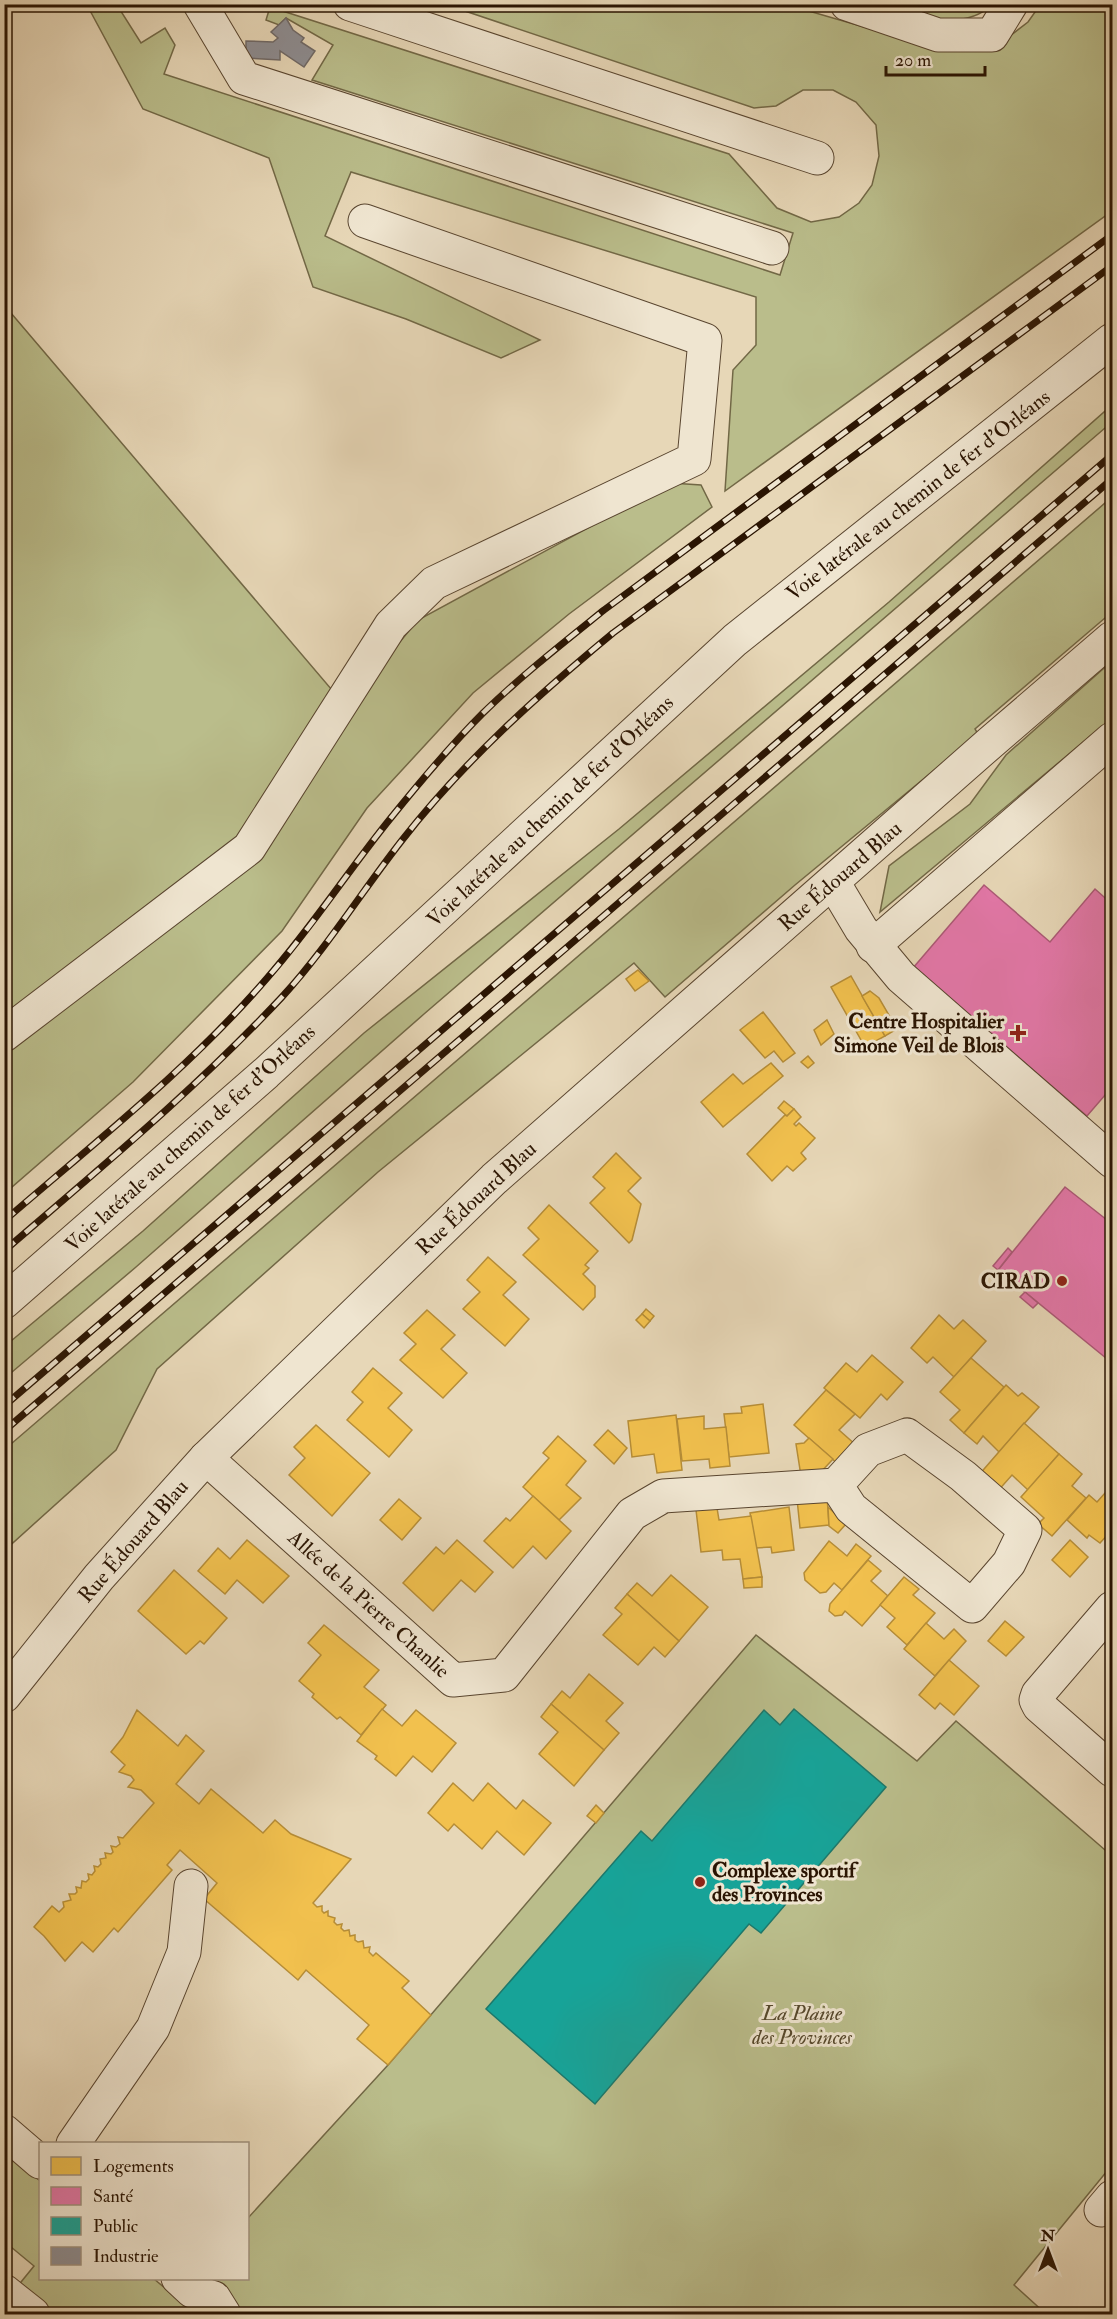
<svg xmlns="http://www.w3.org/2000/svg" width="1117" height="2319" font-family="'IM FELL Double Pica',serif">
	<rect width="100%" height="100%" fill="#e7d7b7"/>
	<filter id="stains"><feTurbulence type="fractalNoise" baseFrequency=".00333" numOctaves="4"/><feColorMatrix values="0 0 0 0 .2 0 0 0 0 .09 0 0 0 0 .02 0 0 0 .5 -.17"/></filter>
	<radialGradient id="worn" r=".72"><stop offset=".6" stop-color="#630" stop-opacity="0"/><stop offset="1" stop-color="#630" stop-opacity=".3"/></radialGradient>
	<g fill="#babd8b" stroke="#726846" stroke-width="1.5">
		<path d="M87 5H117L141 43 165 28 175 45 164 74 780 275 793 233 312 80 333 45 286 18 279 25 266 20 270 7 729 154 777 208 811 222 839 217 859 203 872 185 879 156 876 125 856 102 833 90H803L776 106 754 108 447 5H788L947 51 1002 42 1028 22 1040 5H1112V211L725 491 733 370 756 345V297L351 172 325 236 540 340 501 358 406 319 313 287 269 158 143 109Z"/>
		<path d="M885 5H992C963 32 917 16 885 5Z"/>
		<path d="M5 306 332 690 241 846 5 1025Z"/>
		<path d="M1112 405V422L424 1014 136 1267 5 1378V1346L143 1231 364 1033 619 829 889 602Z"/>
		<path d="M671 483 701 485 712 507 569 614 473 693 367 808 282 931 133 1082 5 1193V1049L262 854 384 661 418 620Z"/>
		<path d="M1112 497V612L975 729 978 734 795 885 665 997 634 963 378 1172 157 1369 116 1450 5 1550 4 1450Z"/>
		<path d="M1112 661V718L880 912 889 866 970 804 1006 755Z"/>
		<path d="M756 1635 917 1761 956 1721 1112 1856V2165L1014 2285 1046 2314H50L17 2287 34 2266 5 2242 4 2150 40 2181V2278L154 2279 177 2298 192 2279 248 2278V2218L388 2065Z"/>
	</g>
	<g fill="#f2c14e" stroke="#b68d37" stroke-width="1.5">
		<path d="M638 970 649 981 635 991 626 979Z"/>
		<path d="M851 976 885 1036 865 1047 831 987Z"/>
		<path d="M870 991 879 998 897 1029 885 1036 862 996Z"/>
		<path d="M763 1012 795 1053 783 1062 774 1051 765 1058 740 1030Z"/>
		<path d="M827 1020 834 1034 821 1045 814 1030Z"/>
		<path d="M808 1056 814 1063 808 1068 801 1062Z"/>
		<path d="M771 1063 783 1076 723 1127 701 1102 733 1074 743 1084Z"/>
		<path d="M784 1101 794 1109 787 1116 778 1108Z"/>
		<path d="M794 1109 801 1117 794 1124 796 1126 799 1123 815 1138 801 1153 806 1159 793 1171 787 1166 772 1181 747 1154 785 1115 787 1116Z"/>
		<path d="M616 1153 641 1178 628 1191 641 1204 632 1240 629 1243 590 1203 605 1188 593 1177Z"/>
		<path d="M549 1205 598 1251 585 1265 589 1268 583 1274 595 1286V1297L583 1310 523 1255 539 1239 528 1228Z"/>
		<path d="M488 1257 516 1282 503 1295 529 1319 505 1346 463 1309 480 1292 467 1280Z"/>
		<path d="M646 1309 654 1316 650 1321 642 1314Z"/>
		<path d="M427 1310 455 1335 441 1349 467 1373 443 1398 400 1360 416 1344 404 1333Z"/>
		<path d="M642 1314 650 1321 644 1328 636 1320Z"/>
		<path d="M939 1315 954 1329 963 1320 986 1341 954 1377 933 1357 927 1363 911 1348Z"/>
		<path d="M872 1355 903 1382 887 1400 881 1394 860 1418 824 1388 846 1363 857 1372Z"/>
		<path d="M971 1358 1004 1387 964 1433 950 1420 960 1410 940 1392Z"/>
		<path d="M373 1368 402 1393 388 1408 412 1430 389 1457 347 1420 363 1402 352 1392Z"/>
		<path d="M1006 1385 1018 1396 1022 1393 1039 1407 999 1452 983 1436 977 1444 964 1433Z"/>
		<path d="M826 1390 855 1414 839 1430 857 1446 839 1465 794 1425Z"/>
		<path d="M763 1404 769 1453 729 1457 724 1414 742 1413 741 1407Z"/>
		<path d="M676 1415 682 1470 657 1473 654 1454 632 1457 628 1421Z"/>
		<path d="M704 1416V1429L726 1427 730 1466 710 1468 709 1459 682 1461 677 1419Z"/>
		<path d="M1024 1423 1059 1454 1028 1490 1012 1475 996 1493 978 1476Z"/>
		<path d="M316 1425 370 1473 332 1516 289 1475 305 1458 294 1447Z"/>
		<path d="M608 1430 627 1448 614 1464 594 1445Z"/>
		<path d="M558 1436 586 1461 566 1485 581 1498 559 1520 523 1487 549 1458 543 1453Z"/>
		<path d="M809 1438 833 1459 819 1474 801 1476 796 1444 804 1443Z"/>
		<path d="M1059 1454 1082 1474 1072 1486 1086 1498 1052 1536 1038 1524 1044 1518 1021 1497Z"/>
		<path d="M1105 1493 1112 1500V1530L1100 1543 1089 1535 1087 1538 1067 1520 1089 1495 1097 1502Z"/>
		<path d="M533 1496 571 1531 546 1559 533 1546 513 1568 484 1541 506 1518 510 1521Z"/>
		<path d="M827 1496 829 1525 800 1528 797 1499Z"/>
		<path d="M399 1499 421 1518 402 1540 380 1520Z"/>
		<path d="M789 1507 794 1550 772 1553 771 1547 756 1548 750 1513Z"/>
		<path d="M828 1507 846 1524 838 1533 829 1526Z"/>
		<path d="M717 1508 719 1520 751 1516 762 1577 743 1579 740 1559 723 1560 722 1550 701 1552 696 1510Z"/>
		<path d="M247 1540 289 1576 263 1603 237 1580 225 1594 198 1571 218 1548 230 1559Z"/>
		<path d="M457 1540 493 1572 475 1592 461 1580 433 1611 403 1583 436 1547 444 1554Z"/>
		<path d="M1070 1540 1088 1557 1070 1577 1052 1560Z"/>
		<path d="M829 1541 847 1556 856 1544 871 1556 842 1590 834 1583 826 1592 820 1593 805 1580 804 1573Z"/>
		<path d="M868 1560 881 1571 871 1581 888 1596 862 1626 845 1611 842 1615 835 1616 829 1611 830 1604Z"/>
		<path d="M174 1570 227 1618 204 1644 200 1641 186 1654 138 1611Z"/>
		<path d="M671 1575 708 1607 679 1641 627 1594 637 1583 652 1596Z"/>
		<path d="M762 1577V1587L744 1588 743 1579Z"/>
		<path d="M904 1577 919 1589 913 1595 935 1613 907 1645 887 1627 895 1618 880 1605Z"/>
		<path d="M627 1594 679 1641 665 1657 654 1647 638 1665 603 1635 622 1614 615 1608Z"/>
		<path d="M1005 1621 1024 1637 1006 1656 988 1641Z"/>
		<path d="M926 1623 944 1639 954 1629 966 1641 935 1676 904 1649Z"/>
		<path d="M324 1625 379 1670 364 1687 386 1705 361 1735 340 1717 337 1719 312 1697 314 1694 299 1681 321 1655 308 1643Z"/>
		<path d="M949 1660 979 1686 954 1715 940 1703 935 1709 919 1695Z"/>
		<path d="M589 1674 623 1703 606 1721 619 1733 604 1750 551 1704 562 1691 570 1698Z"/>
		<path d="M551 1704 604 1750 574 1786 539 1754 558 1732 541 1717Z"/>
		<path d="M382 1709 402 1726 416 1710 456 1743 432 1772 413 1756 396 1776 375 1759 377 1756 357 1741Z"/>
		<path d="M137 1710 178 1746 186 1735 204 1751 176 1784 199 1804 211 1789 263 1833 275 1820 291 1834 351 1859 313 1903 317 1907 322 1906V1911L324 1913 328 1911V1916L335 1918 334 1922 337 1925 342 1924 341 1928 344 1931 349 1930 350 1936 355 1935V1940L358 1942 363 1941 364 1948 370 1947 369 1952 373 1956 376 1953 409 1981 402 1988 431 2015 388 2065 357 2039 369 2025 306 1970 298 1980 204 1899 217 1883 180 1850 167 1865 172 1870 118 1932 114 1928 93 1952 82 1942 65 1961 44 1936 34 1927 52 1906 59 1912 64 1907 63 1902 71 1900 69 1894H75L77 1892 76 1887 81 1888 82 1881 86 1882 89 1879 88 1874 92 1875 95 1871 94 1866 98 1867 101 1864 100 1859 106 1858 105 1853 111 1854 113 1852 111 1846 116 1847 120 1844 118 1837 123 1838 154 1803 141 1790 128 1787 134 1780 131 1776 119 1772 125 1765 111 1752 123 1737Z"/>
		<path d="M453 1783 473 1801 488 1783 516 1809 523 1800 551 1823 524 1855 497 1831 482 1849 454 1824 448 1831 428 1813Z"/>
		<path d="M596 1805 604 1813 596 1823 587 1816Z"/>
	</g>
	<g fill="#e377a8" stroke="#ac5976" stroke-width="1.5">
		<path d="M984 885 1050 942 1095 889 1112 904V1087L1087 1116 913 968Z"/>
		<path d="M1065 1187 1107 1220 1112 1213V1363L998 1270Z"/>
		<path d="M1008 1248 1012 1252 998 1270 993 1266Z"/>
		<path d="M1025 1292 1038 1303 1033 1308 1020 1297Z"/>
	</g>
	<path fill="#17a398" stroke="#1d786b" stroke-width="1.5" d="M794 1709 886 1787 761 1933 749 1924 595 2104 486 2009 641 1831 652 1841 764 1710 780 1725Z"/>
	<path fill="#8d8d92" stroke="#6f6967" stroke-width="1.5" d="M286 18 293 30 304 38 301 42 315 51 304 67 280 51V60L246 58V41L273 42 278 38 271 32Z"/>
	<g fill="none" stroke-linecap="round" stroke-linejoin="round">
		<defs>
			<g id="minor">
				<path d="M200 4 244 78 772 248"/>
				<path d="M350 4 817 158"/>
				<path d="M847 4 938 35H992L1011 4"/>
				<path d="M833 882 861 929 901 977 1112 1161"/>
				<path d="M873 946 1112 739"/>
				<path d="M4 1035 249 848 391 625 434 583 694 459 705 340 365 221"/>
				<path d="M4 1302 266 1073 735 640 1112 340"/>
				<path d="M206 1458 453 1680 504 1675 632 1514 663 1496 836 1485 851 1508 972 1606 1009 1563 1025 1530 963 1476 907 1435 868 1450 836 1485"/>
				<path d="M1112 1608 1038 1694 1036 1700 1039 1706 1112 1770"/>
				<path d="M4 1696 99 1577 206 1458 494 1179 990 743 1112 638"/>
				<path d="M4 2131 40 2162"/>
				<path d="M73 2144 153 2028 184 1952 191 1886"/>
				<path d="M1101 2210 1112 2197"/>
				<path d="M178 2278 192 2291 214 2298 224 2314"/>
				<path d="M4 2291 33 2314"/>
			</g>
		</defs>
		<use href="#minor" stroke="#59452f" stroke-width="35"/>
		<use href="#minor" stroke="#efe5d0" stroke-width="33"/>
		<defs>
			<g id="rail">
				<path d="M4 1221C94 1143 190 1068 268 977 312 927 348 871 390 819 419 783 450 746 483 713 521 676 563 643 604 610L1112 235"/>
				<path d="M4 1251C99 1169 196 1089 282 997 327 948 362 891 403 839 464 761 538 695 613 633L1112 266"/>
				<path d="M4 1406 1112 455"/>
				<path d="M4 1431 1112 479"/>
			</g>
		</defs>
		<use href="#rail" stroke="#2a1402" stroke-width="7"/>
		<use href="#rail" stroke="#efe5d0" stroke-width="4.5" stroke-dasharray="14" stroke-linecap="butt"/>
	</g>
	<g fill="#8f2418" stroke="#efe5d0" stroke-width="2">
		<path d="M1015 1024h6v6h6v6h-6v6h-6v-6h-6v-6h6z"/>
		<circle cx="1062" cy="1281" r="6"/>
		<circle cx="700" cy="1882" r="6"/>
	</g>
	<g text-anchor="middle" stroke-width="6" stroke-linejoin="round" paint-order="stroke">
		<g font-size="21" fill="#2a1402" stroke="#efe5d0">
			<text transform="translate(918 495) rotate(-38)" y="7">Voie latérale au chemin de fer d'Orléans</text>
			<text transform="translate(550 811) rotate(-43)" y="7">Voie latérale au chemin de fer d'Orléans</text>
			<text transform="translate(840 876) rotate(-41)" y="7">Rue Édouard Blau</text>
			<text transform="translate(190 1138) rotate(-42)" y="7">Voie latérale au chemin de fer d'Orléans</text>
			<text transform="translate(476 1198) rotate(-43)" y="7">Rue Édouard Blau</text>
			<text transform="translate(133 1541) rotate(-49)" y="7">Rue Édouard Blau</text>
			<text transform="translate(369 1604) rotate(42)" y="7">Allée de la Pierre Chanlie</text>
		</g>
		<g font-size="21" font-weight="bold" fill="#2a1402" stroke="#efe5d0" text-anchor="end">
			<text x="1004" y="1028">Centre Hospitalier<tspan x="1004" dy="24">Simone Veil de Blois</tspan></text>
			<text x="1050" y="1288">CIRAD</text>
			<text x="712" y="1877" text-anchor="start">Complexe sportif<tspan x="712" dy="24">des Provinces</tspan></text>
		</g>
		<g font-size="21" font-style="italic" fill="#55472b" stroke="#efe5d0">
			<text x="802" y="2020">La Plaine<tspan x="802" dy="24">des Provinces</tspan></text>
		</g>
	</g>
	<rect width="1117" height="2319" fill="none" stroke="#e7d7b7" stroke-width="24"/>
	<rect x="6" y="6" width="1105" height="2307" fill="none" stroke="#2a1402" stroke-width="3"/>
	<rect x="12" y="12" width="1093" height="2295" fill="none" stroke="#2a1402" stroke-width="1.5"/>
	<rect x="39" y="2142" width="210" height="138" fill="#efe5d0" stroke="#a0917e" stroke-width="1.5"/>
	<rect x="51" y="2157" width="30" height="18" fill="#f2c14e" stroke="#a0917e" stroke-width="1.5"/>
	<text x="93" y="2172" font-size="18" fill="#2a1402">Logements</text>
	<rect x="51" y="2187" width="30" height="18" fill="#e377a8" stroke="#a0917e" stroke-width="1.5"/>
	<text x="93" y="2202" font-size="18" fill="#2a1402">Santé</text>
	<rect x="51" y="2217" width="30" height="18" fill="#17a398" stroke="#a0917e" stroke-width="1.5"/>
	<text x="93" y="2232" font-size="18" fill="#2a1402">Public</text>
	<rect x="51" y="2247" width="30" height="18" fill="#8d8d92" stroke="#a0917e" stroke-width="1.5"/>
	<text x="93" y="2262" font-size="18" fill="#2a1402">Industrie</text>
	<g transform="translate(1048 2250)" stroke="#efe5d0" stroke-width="4.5" paint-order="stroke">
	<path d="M0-4.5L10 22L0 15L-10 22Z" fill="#2a1402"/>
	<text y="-9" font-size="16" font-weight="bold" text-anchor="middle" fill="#2a1402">N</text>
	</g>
	<path d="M886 66v9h99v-9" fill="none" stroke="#2a1402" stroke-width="3"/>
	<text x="895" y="66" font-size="18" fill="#2a1402" stroke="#efe5d0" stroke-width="4.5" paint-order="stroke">20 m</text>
	<rect width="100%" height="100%" filter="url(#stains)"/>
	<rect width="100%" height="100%" fill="url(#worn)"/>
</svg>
